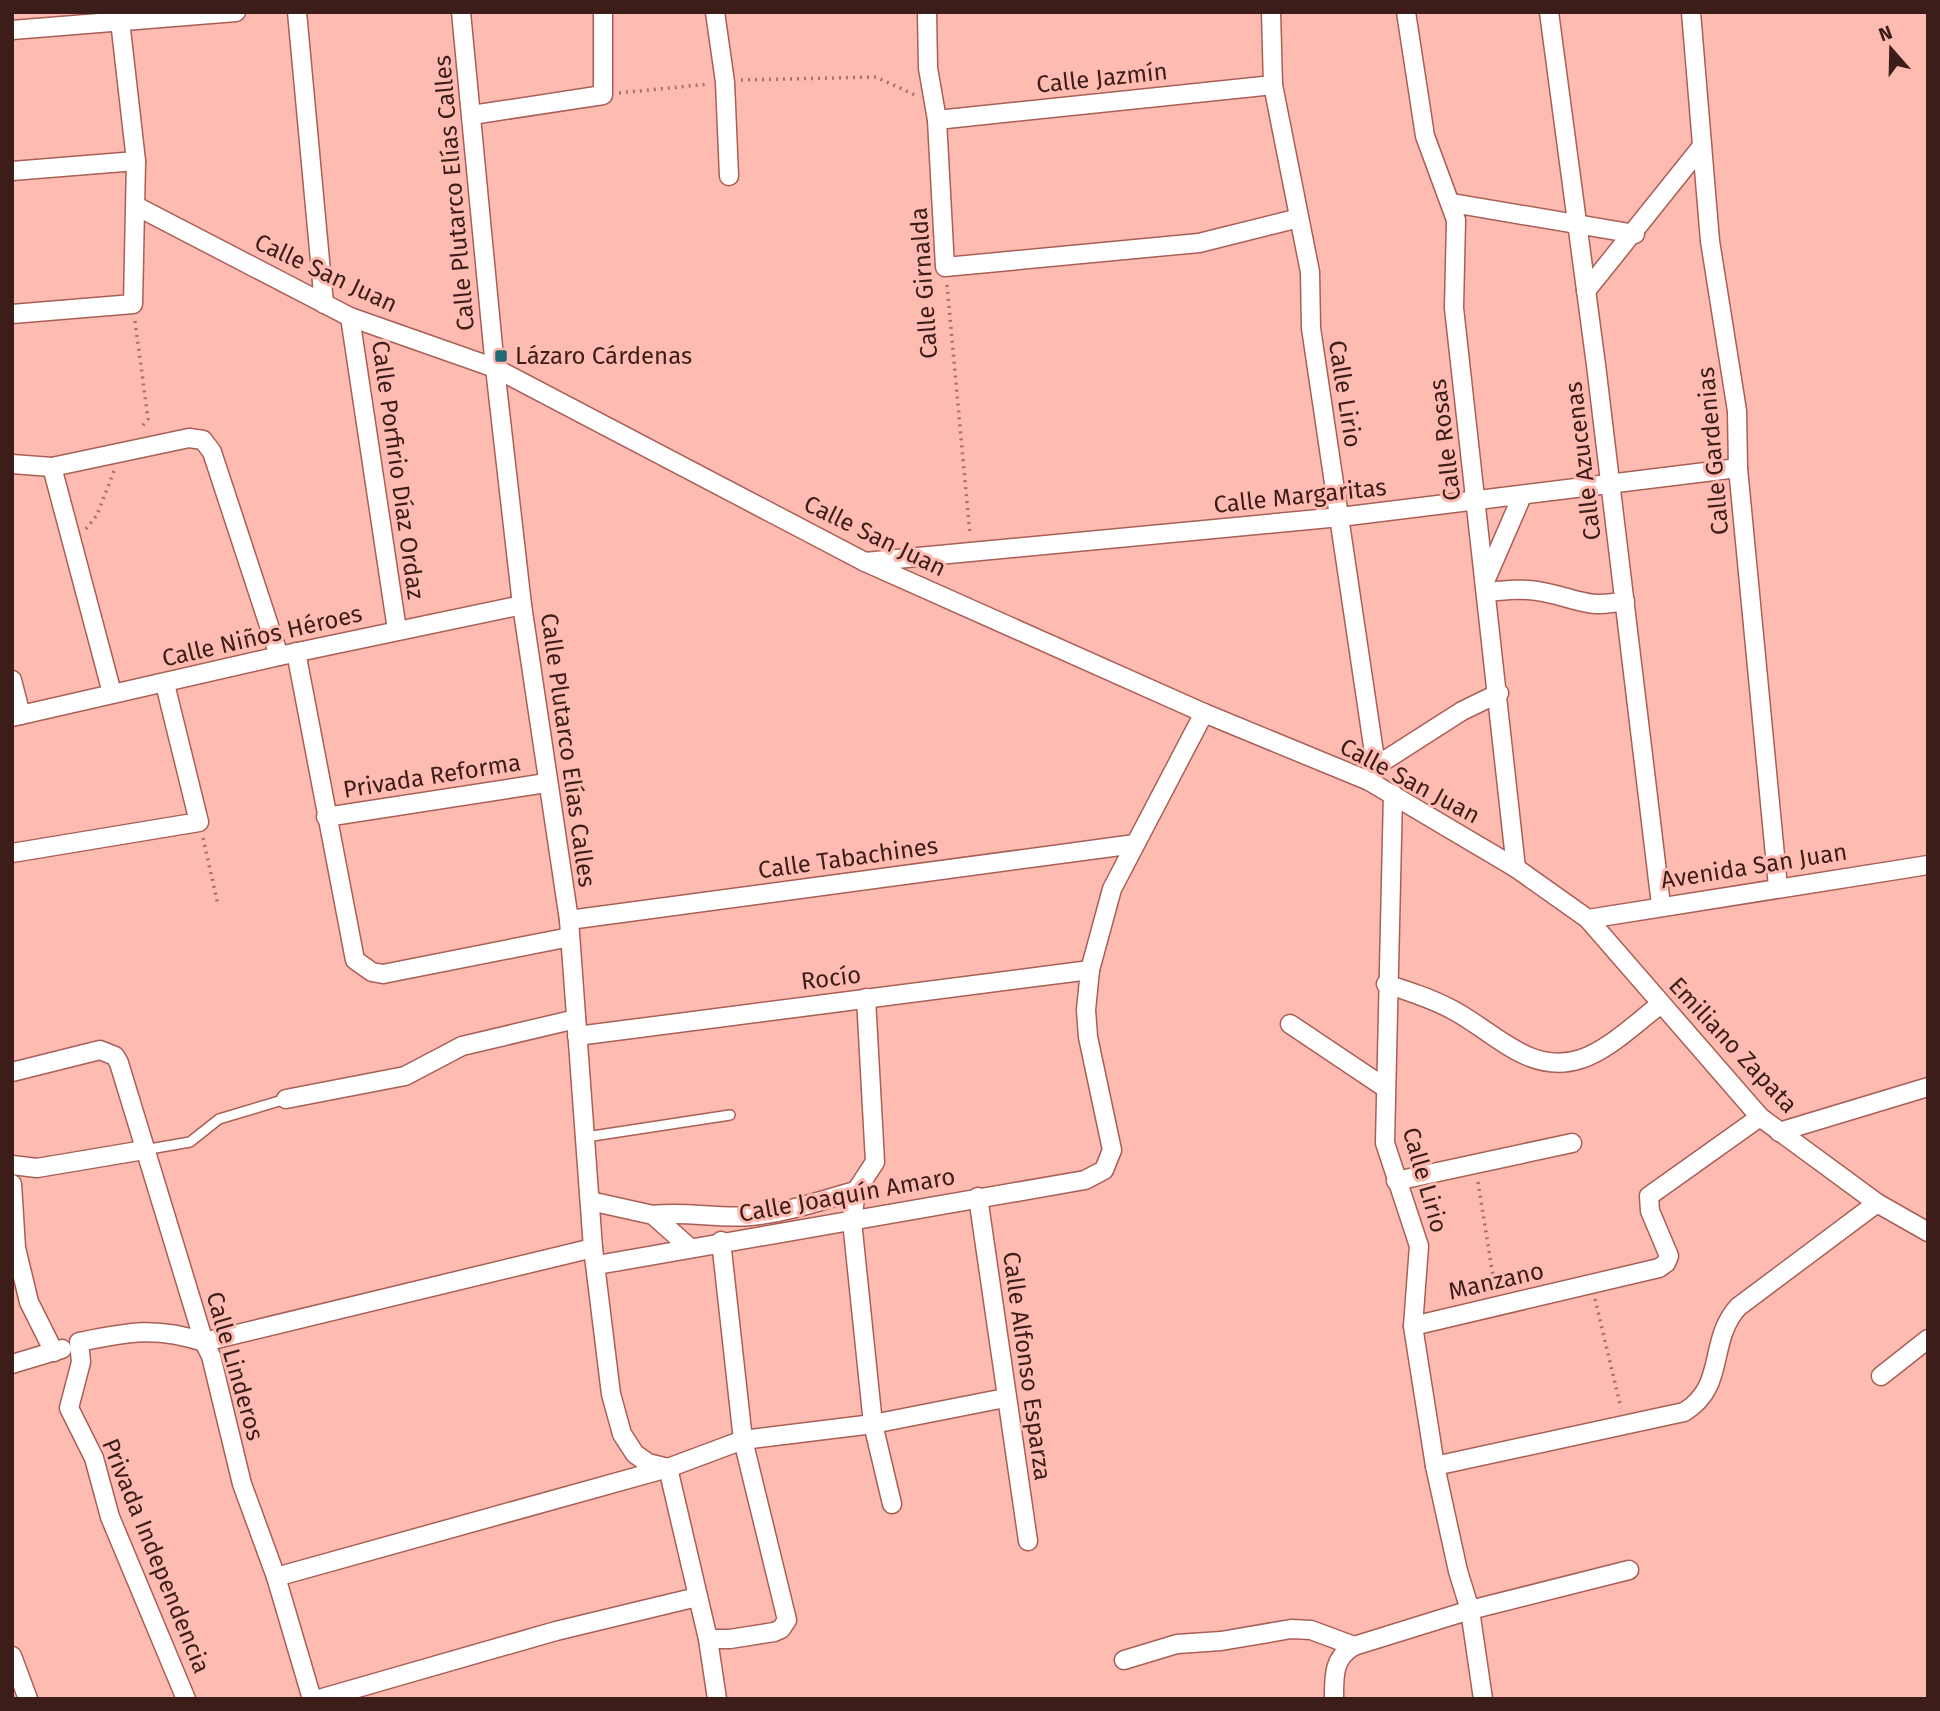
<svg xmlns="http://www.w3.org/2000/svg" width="1940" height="1711" font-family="'Fira Sans',sans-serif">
	<rect width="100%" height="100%" fill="#febbb1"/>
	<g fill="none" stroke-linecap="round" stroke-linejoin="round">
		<defs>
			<g id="service">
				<path d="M586 1137 730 1115"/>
				<path d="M144 1150 190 1142 219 1119 286 1099"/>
			</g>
			<g id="minor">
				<path d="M297 12 324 304"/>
				<path d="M461 12 495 368 522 605 569 920 593 1248 611 1394 622 1434 635 1454 648 1463 668 1468 708 1639 717 1699"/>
				<path d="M715 12 725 82 729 176"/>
				<path d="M927 12 928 68 937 120 945 267 1199 243 1299 218"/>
				<path d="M1271 12 1273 85 1310 272 1311 328 1376 766 1369 781"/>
				<path d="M1406 12 1425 136 1456 220 1454 308 1516 868"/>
				<path d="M1549 12 1596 365 1661 905"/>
				<path d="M1691 12 1710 241 1737 411 1738 468 1778 887"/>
				<path d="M12 30 236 12"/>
				<path d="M472 115 603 95V12"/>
				<path d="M937 120 1273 85"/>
				<path d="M12 171 136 161"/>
				<path d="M1452 203 1635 234"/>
				<path d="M136 206 350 317 495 368 865 562 1204 713 1369 781 1516 868 1588 919 1760 1117 1877 1203 1928 1232"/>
				<path d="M1586 291 1702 146"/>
				<path d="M12 314 133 304 136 161 119 12"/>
				<path d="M350 317 397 630"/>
				<path d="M12 464 52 467 189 438 203 440 212 452 279 656"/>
				<path d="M52 467 112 693"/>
				<path d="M865 562 1340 517 1738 468"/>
				<path d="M1486 579 1522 496"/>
				<path d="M1487 592C1506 590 1524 588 1543 592 1579 599 1586 609 1625 601"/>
				<path d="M296 652 355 960 372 972 383 974 570 937"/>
				<path d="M12 680 21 715"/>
				<path d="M12 717 279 656 522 605"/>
				<path d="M1376 766 1462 711 1499 693"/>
				<path d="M1393 794 1385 1143 1419 1246 1413 1326 1435 1466 1458 1571 1470 1610 1483 1699"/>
				<path d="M326 817 546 783"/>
				<path d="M12 853 199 822 165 684"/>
				<path d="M1588 919 1928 865"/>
				<path d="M569 920 1135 844"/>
				<path d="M1386 984C1408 991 1430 998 1451 1009 1494 1031 1529 1076 1581 1059 1609 1050 1637 1022 1661 1004"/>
				<path d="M866 998 875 1162 856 1191 852 1221 873 1424 892 1504"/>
				<path d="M1290 1024 1384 1087"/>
				<path d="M577 1036 1090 970"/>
				<path d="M12 1072 100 1050 115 1056 119 1063 204 1342 211 1356 242 1484 276 1577 312 1699"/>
				<path d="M286 1099 405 1076 462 1046 576 1019"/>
				<path d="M1779 1132 1928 1087"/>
				<path d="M12 1165 37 1168 144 1150"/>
				<path d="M1396 1181 1572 1143"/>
				<path d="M12 1184 16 1248 29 1302 54 1352"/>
				<path d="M978 1197 1028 1541"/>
				<path d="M590 1201 653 1215 690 1248"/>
				<path d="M653 1215C688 1211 717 1219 751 1216 786 1213 822 1200 856 1191"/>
				<path d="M597 1265 1085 1180 1104 1170 1112 1150 1088 1037 1086 1010 1090 970 1112 889 1204 713"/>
				<path d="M1413 1326 1659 1268 1666 1263 1669 1256 1650 1211 1649 1196 1760 1117"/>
				<path d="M12 1364 62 1349"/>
				<path d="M1881 1376 1928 1339"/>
				<path d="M1435 1466 1684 1412C1727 1386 1707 1342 1738 1307L1877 1203"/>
				<path d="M276 1577 668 1468 743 1440 873 1424 1005 1398"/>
				<path d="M708 1639H730L774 1632 781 1629 787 1620 743 1440 721 1241"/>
				<path d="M12 1656 28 1699"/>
				<path d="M1124 1660 1177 1644 1221 1641 1291 1629 1311 1630 1354 1646"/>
				<path d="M186 1699 110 1517 94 1458 69 1408 81 1362 79 1342C128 1332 155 1326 204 1342L593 1248"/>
				<path d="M319 1699 556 1631 697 1597"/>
				<path d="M1334 1699C1334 1676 1333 1658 1354 1646L1470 1610 1629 1570"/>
			</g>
		</defs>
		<use href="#service" stroke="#a95f55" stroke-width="12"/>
		<use href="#minor" stroke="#a95f55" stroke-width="21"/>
		<g stroke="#a4726b" stroke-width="3.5" stroke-dasharray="2 5" stroke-linecap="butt">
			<path d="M741 80 876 77 915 95"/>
			<path d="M619 93 709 84"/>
			<path d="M947 285 970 535"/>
			<path d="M135 321 148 419 140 429"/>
			<path d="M86 529 97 515 114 471"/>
			<path d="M203 838 218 905"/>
			<path d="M1478 1182 1495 1289"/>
			<path d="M1595 1299 1621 1408"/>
		</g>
		<use href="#service" stroke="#fff" stroke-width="9"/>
		<use href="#minor" stroke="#fff" stroke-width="18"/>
	</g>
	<rect fill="#206a74" stroke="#febbb1" stroke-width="2.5" x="494" y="349" width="14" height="14" rx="3.5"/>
	<g text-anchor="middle" stroke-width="6" stroke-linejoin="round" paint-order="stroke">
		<g font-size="24" fill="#3c1d19" stroke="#febbb1">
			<text transform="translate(1102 78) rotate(-6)" y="8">Calle Jazmín</text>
			<text transform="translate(454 193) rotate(-95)" y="8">Calle Plutarco Elías Calles</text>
			<text transform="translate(326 273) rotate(25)" y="8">Calle San Juan</text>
			<text transform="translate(924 283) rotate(-94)" y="8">Calle Girnalda</text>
			<text transform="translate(1345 394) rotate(81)" y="8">Calle Lirio</text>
			<text transform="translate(1445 440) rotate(-97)" y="8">Calle Rosas</text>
			<text transform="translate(1713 451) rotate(-95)" y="8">Calle Gardenias</text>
			<text transform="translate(1583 461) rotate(-97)" y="8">Calle Azucenas</text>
			<text transform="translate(398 470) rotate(82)" y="8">Calle Porfirio Díaz Ordaz</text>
			<text transform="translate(1300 496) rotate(-6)" y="8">Calle Margaritas</text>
			<text transform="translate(875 536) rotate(26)" y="8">Calle San Juan</text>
			<text transform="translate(262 636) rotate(-13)" y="8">Calle Niños Héroes</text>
			<text transform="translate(568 750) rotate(82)" y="8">Calle Plutarco Elías Calles</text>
			<text transform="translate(432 776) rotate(-9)" y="8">Privada Reforma</text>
			<text transform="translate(1410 781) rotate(28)" y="8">Calle San Juan</text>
			<text transform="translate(848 858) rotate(-8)" y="8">Calle Tabachines</text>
			<text transform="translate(1754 866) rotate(-9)" y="8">Avenida San Juan</text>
			<text transform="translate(831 978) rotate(-7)" y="8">Rocío</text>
			<text transform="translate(1733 1045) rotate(47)" y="8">Emiliano Zapata</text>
			<text transform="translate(1425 1180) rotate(74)" y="8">Calle Lirio</text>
			<text transform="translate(847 1195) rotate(-10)" y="8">Calle Joaquín Amaro</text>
			<text transform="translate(1496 1281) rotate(-13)" y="8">Manzano</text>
			<text transform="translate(235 1366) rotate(74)" y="8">Calle Linderos</text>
			<text transform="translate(1027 1366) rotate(82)" y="8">Calle Alfonso Esparza</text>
			<text transform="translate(156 1556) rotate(68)" y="8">Privada Independencia</text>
		</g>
		<g font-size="24" fill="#3c1d19" stroke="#febbb1" text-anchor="start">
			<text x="515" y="364">Lázaro Cárdenas</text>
		</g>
	</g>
	<rect width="1940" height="1711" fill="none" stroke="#3c1d19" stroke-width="28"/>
	<g transform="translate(1891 49) rotate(340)" stroke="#febbb1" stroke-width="5" paint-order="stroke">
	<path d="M0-5L12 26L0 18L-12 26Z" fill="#3c1d19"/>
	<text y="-10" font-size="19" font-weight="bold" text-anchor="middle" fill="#3c1d19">N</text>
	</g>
</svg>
